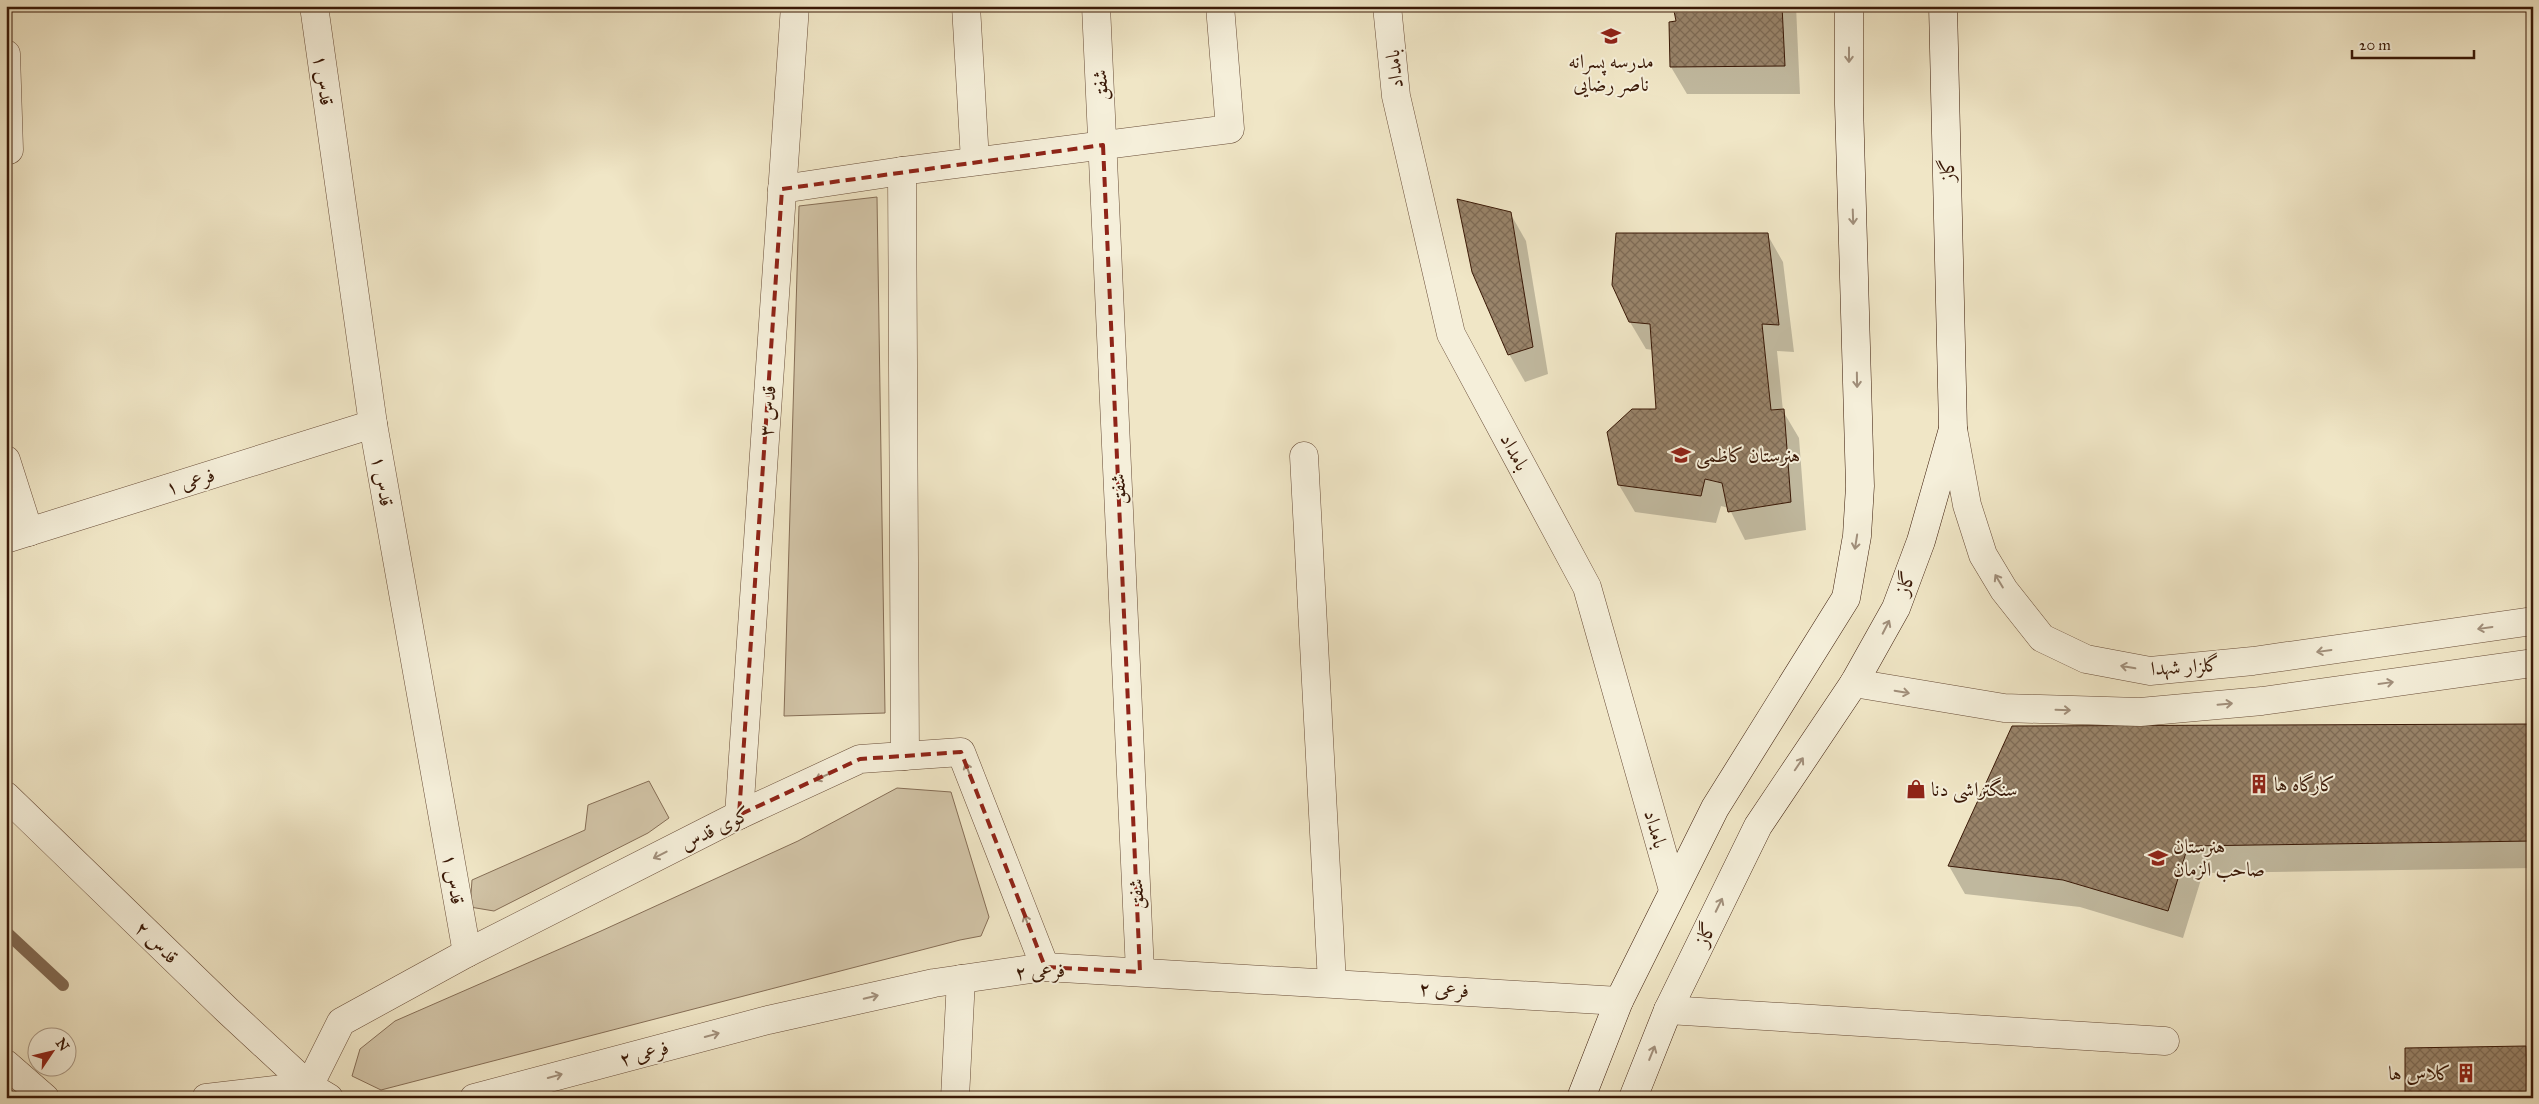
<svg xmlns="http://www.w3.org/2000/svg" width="2539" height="1104" font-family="'IM FELL Great Primer',Amiri,serif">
	<defs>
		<pattern id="building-cross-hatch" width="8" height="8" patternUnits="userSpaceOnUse" patternTransform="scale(1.25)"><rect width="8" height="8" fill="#99846a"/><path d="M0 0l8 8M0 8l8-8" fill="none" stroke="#7e6b55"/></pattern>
	</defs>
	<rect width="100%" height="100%" fill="#f0e6c6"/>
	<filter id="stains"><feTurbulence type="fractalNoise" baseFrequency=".004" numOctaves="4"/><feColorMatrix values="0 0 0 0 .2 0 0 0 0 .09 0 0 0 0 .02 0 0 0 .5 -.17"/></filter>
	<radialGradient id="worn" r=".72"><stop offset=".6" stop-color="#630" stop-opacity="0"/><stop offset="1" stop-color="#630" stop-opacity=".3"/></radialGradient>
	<g fill="#d1c3a6" stroke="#866e56">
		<path d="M877 197 885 713 784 716 799 206Z"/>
		<path d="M649 781 669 818 648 833 494 911 470 907 472 880 585 830 588 805Z"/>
		<path d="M897 788 951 792 989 917 981 936 960 940 381 1090 352 1076 360 1049 395 1021 601 931 798 841Z"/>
	</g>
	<g fill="#0003">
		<path d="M1674 6H1796L1800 94H1687L1671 67 1677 22Z"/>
		<path d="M1510 213 1526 241 1548 374 1525 382 1509 354Z"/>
		<path d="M1767 234 1783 262 1794 352 1777 351 1783 411 1799 438 1806 530 1745 540 1729 508 1721 506 1716 523 1635 512 1619 485 1657 410 1653 350 1646 349 1630 322Z"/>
		<path d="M2533 725V868L2203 873 2183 938 2080 907 1965 894 1949 866Z"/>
		<path d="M2526 1047 2533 1060V1098H2407Z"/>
	</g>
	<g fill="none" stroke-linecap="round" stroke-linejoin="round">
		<path stroke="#826a53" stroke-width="12" d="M6 932 63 985"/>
	</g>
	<g fill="url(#building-cross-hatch)" stroke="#3a1907">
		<path d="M1673 6H1782L1785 66 1670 67 1669 22 1676 21Z"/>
		<path d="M1457 199 1511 212 1533 347 1508 355 1472 272Z"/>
		<path d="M1616 233H1768L1779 325 1762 324 1771 410 1784 409 1791 502 1728 512 1722 483 1705 479 1701 496 1618 485 1607 432 1632 409H1656L1650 324 1629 322 1612 285Z"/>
		<path d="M2533 724V841L2188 846 2168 911 2063 880 1948 866 2012 726Z"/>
		<path d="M2526 1046 2528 1098H2405V1048Z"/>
	</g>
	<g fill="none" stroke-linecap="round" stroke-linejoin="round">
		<defs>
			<g id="minor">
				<path d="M314 6 373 424 467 953"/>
				<path d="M966 6 975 161"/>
				<path d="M1096 6 1140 972"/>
				<path d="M1387 6 1396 96 1451 334 1587 587 1673 890"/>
				<path d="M6 54 9 150H6"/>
				<path d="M902 171 905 756"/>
				<path d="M782 189 902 171 1230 129 1220 6"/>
				<path d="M1304 456 1332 983"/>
				<path d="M6 460 29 532"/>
				<path d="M6 539 373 424"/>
				<path d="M6 796 227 1010 309 1086 329 1098"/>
				<path d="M739 815 795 6"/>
				<path d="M1668 1010 2165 1041"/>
				<path d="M6 1064 45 1098"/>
				<path d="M309 1086 341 1022 467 953 739 815 860 759 961 752 1045 967"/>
				<path d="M206 1098 309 1086"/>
				<path d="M474 1098 768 1020 934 983 1045 967 1619 1001"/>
				<path d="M955 1098 961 979"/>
			</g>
			<g id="tertiary">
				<path d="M1953 429 1967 505 1983 555 2004 590 2042 638 2086 659 2150 671 2253 661 2533 621"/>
				<path d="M1854 683 2004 708 2140 712 2262 701 2533 663"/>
			</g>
			<g id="secondary">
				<path d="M1581 1098 1619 1001 1715 808 1846 598 1857 536 1860 486 1849 104V6"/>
				<path d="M1633 1098 1668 1010 1758 826 1854 683 1896 608 1921 541 1953 429 1943 6"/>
			</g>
		</defs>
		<use href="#minor" stroke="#684c37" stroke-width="29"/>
		<use href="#tertiary" stroke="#684c37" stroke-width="29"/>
		<use href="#secondary" stroke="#3a1907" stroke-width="29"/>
		<use href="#minor" stroke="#f5efda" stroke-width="28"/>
		<use href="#tertiary" stroke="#f5efda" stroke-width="28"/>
		<use href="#secondary" stroke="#f5efda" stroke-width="28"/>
	</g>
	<defs><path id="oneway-shaft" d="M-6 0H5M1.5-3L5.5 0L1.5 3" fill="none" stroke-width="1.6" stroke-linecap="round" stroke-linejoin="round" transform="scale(1.25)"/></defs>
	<g stroke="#a18f7b">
		<use href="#oneway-shaft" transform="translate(1849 55) rotate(90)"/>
		<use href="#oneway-shaft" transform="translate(1853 217) rotate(88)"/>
		<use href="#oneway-shaft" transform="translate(1857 380) rotate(89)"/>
		<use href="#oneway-shaft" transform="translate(1856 542) rotate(99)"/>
		<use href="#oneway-shaft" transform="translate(1999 581) rotate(-121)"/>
		<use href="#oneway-shaft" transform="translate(1886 627) rotate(-63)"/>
		<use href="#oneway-shaft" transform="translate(2485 628) rotate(172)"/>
		<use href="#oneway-shaft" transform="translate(2324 651) rotate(172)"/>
		<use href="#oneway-shaft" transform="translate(2128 667) rotate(-170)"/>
		<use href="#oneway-shaft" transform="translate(2386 683) rotate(-8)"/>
		<use href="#oneway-shaft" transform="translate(1902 692) rotate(10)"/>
		<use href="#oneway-shaft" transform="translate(2225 704) rotate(-5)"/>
		<use href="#oneway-shaft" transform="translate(2063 710) rotate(2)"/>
		<use href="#oneway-shaft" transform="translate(1799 764) rotate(-56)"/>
		<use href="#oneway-shaft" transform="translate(968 770) rotate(-111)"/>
		<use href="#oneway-shaft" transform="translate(822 777) rotate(155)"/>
		<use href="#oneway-shaft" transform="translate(660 855) rotate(153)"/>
		<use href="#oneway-shaft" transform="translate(1719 905) rotate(-64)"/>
		<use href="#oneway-shaft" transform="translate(1027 922) rotate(-111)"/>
		<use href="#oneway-shaft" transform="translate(871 997) rotate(-13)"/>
		<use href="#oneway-shaft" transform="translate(712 1035) rotate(-15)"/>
		<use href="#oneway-shaft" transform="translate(1652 1053) rotate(-68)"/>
		<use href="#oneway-shaft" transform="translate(555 1076) rotate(-15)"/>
	</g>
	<path fill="none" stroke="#8f2418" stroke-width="4" stroke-dasharray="10 6" stroke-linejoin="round" d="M1103 145 1140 972 1045 967 961 752 860 759 739 815 782 189Z"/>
	<defs>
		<symbol id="school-bare" viewBox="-9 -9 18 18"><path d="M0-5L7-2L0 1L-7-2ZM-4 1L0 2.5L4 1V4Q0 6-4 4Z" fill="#8f2418" stroke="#f5efda" stroke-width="2.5" paint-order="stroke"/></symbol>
		<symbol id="building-bare" viewBox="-9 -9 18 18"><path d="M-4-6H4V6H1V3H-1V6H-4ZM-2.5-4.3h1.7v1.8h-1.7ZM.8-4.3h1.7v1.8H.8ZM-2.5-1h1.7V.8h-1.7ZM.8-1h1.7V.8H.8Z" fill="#8f2418" stroke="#f5efda" stroke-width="2.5" paint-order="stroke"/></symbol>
		<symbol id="shop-bare" viewBox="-9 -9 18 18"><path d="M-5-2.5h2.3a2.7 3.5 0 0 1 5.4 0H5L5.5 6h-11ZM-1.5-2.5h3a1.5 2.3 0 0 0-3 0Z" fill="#8f2418" stroke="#f5efda" stroke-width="2.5" paint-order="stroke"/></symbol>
	</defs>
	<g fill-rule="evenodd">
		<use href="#school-bare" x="1597" y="22" width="28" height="28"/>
		<use href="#school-bare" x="1667" y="441" width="28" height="28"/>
		<use href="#building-bare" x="2245" y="770" width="28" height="28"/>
		<use href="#shop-bare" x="1902" y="775" width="28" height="28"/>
		<use href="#school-bare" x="2144" y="844" width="28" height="28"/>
		<use href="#building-bare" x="2452" y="1059" width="28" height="28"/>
	</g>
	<g text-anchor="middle" stroke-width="4" stroke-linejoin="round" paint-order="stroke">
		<g font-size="20" fill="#3a1907" stroke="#f5efda" text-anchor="start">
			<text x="1611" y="68" text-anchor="middle">مدرسه پسرانه<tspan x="1611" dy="23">ناصر رضایی</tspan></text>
			<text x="1696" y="462">هنرستان کاظمی</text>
			<text x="2274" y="791">کارگاه ها</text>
			<text x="1931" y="796">سنگتراشی دنا</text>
			<text x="2173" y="853">هنرستان<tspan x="2173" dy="23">صاحب الزمان</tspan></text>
			<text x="2451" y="1080" text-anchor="end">کلاس ها</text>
		</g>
		<g font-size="20" fill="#3a1907" stroke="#f5efda">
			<text transform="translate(1394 69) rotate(-96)" y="7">بامداد</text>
			<text transform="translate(324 80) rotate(82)" y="7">قدس ۱</text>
			<text transform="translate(1100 85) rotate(-93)" y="7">شفق</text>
			<text transform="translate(1947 170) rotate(-91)" y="7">گاز</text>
			<text transform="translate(767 411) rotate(-86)" y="7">قدس ۳</text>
			<text transform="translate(1515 452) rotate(62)" y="7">بامداد</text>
			<text transform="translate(190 481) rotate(-17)" y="7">فرعی ۱</text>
			<text transform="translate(383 481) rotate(80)" y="7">قدس ۱</text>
			<text transform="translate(1118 489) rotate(-93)" y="7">شفق</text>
			<text transform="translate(1905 583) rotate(-69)" y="7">گاز</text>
			<text transform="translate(2185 666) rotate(-4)" y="7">گلزار شهدا</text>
			<text transform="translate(715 828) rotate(-26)" y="7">کوی قدس</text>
			<text transform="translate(1656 829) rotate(74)" y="7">بامداد</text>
			<text transform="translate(454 879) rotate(80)" y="7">قدس ۱</text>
			<text transform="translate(1136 894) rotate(-93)" y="7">شفق</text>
			<text transform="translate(1705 934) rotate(-64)" y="7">گاز</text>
			<text transform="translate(157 942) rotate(44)" y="7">قدس ۲</text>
			<text transform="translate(1040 971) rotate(-3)" y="7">فرعی ۲</text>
			<text transform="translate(1444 989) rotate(3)" y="7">فرعی ۲</text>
			<text transform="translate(644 1053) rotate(-15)" y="7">فرعی ۲</text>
		</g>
	</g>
	<rect width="2539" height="1104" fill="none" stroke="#f0e6c6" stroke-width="25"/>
	<rect x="8" y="8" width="2524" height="1089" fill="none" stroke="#3a1907" stroke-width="2.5"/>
	<rect x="12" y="12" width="2514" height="1079" fill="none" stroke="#3a1907"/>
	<g transform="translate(52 1052) rotate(55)"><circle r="24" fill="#f5efda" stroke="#aa9986"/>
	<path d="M0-4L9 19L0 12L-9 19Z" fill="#8f2418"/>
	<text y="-8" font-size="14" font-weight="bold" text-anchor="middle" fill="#3a1907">N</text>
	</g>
	<path d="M2352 50v8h122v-8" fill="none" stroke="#3a1907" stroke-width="2.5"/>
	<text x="2359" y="50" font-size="15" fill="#3a1907" stroke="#f5efda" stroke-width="4" paint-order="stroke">20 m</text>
	<rect width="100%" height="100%" filter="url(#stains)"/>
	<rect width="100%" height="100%" fill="url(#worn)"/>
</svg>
